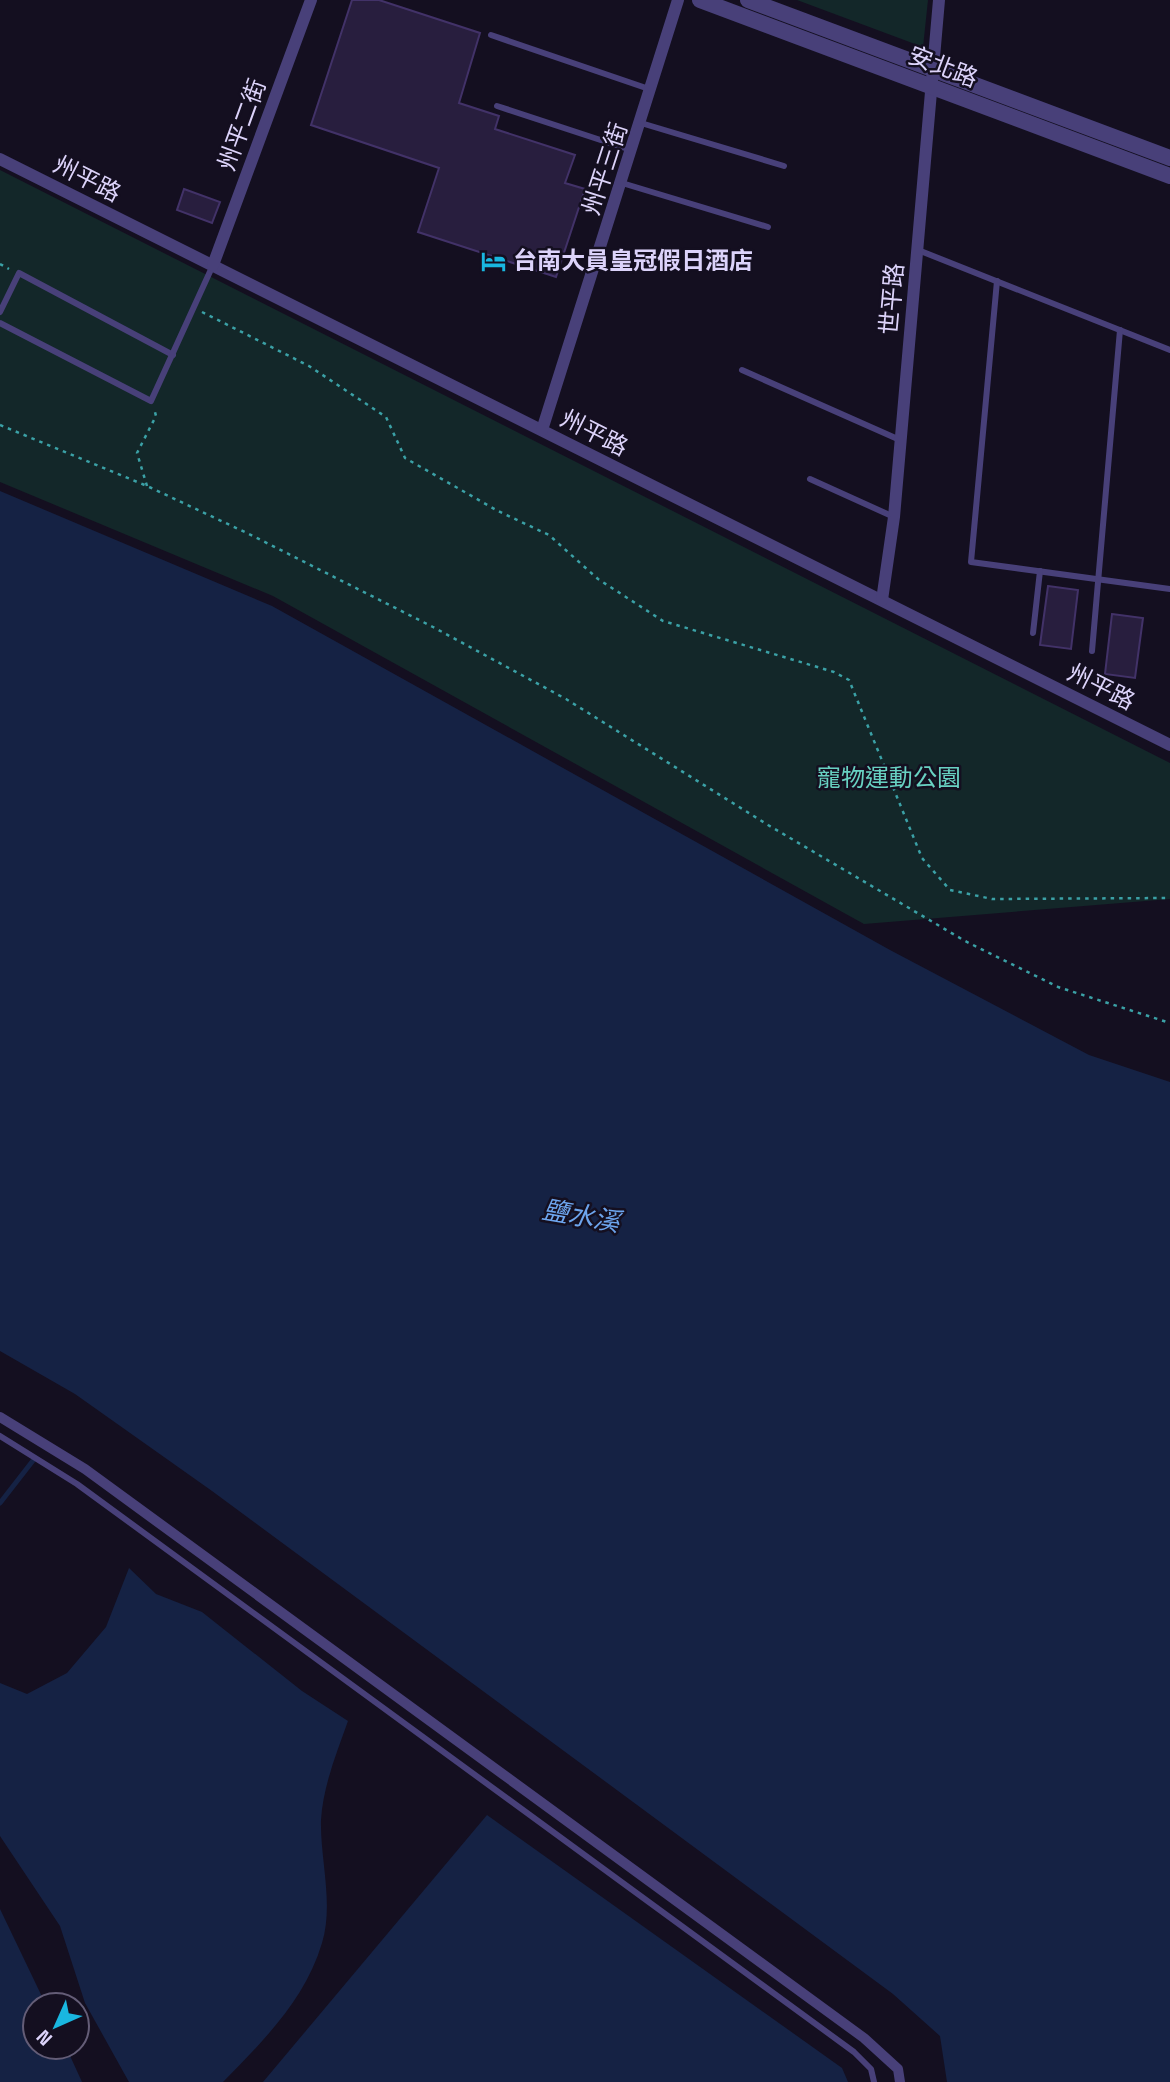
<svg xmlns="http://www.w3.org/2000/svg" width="1170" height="2082" font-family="'Space Grotesk','Noto Sans TC',sans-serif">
	<rect width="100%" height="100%" fill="#140f20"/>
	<g fill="#132729">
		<path d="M797 0H928L923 47Z"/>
		<path d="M0 170 1170 763V899L864 924 273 596 0 482Z"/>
	</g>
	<g fill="#152244">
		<path d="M0 491 272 606 890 950 1089 1055 1170 1082V2082H947L940 2036 893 1994 212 1491 75 1394 0 1351Z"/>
		<path d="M129 1568 156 1594 202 1612 302 1691 348 1721C337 1752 323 1786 321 1820 320 1860 334 1903 322 1943 305 2000 263 2041 223 2082H129L85 2003 60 1926 0 1836V1683L27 1694 67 1673 106 1627Z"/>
		<path d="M487 1815 842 2068 848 2082H263Z"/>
		<path d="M0 1909 46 2005H35V2047H66L82 2082H0Z"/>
	</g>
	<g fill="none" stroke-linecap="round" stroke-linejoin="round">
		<path stroke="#152244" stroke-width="5" d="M0 1503 35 1458"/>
	</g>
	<g fill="#281e3e" stroke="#423268" stroke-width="2">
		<path d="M352 0H379L480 33 459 103 499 116 495 129 575 155 565 183 585 189 556 277 418 232 439 168 311 125Z"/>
		<path d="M184 189 220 202 212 223 177 210Z"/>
		<path d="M1048 586 1078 590 1071 649 1040 645Z"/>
		<path d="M1112 614 1143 618 1135 678 1105 674Z"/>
	</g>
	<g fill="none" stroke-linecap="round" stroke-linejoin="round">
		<g stroke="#3ba1a6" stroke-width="2.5" stroke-dasharray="3.5 5" stroke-linecap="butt">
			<path d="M0 264 9 269"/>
			<path d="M202 312 309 366 386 417 405 458 498 511 549 535 598 579 663 621 834 672 849 680 922 858 950 890 992 899 1170 898"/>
			<path d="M0 425 147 486 247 533 433 627 566 699 768 825 965 941 1058 987 1170 1023"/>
			<path d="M147 486 137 453 156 416 155 412"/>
		</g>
		<g stroke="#484079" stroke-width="6">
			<path d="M491 35 652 90"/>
			<path d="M497 106 631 150"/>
			<path d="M641 123 784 166"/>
			<path d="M622 183 768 227"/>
			<path d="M918 250 1170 350"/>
			<path d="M997 281 971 562 1170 589"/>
			<path d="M0 312 19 273 173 355"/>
			<path d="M0 323 151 401 213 265"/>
			<path d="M742 370 900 440"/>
			<path d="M810 479 894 517"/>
			<path d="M1033 633 1040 571"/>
			<path d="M1092 651 1120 330"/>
			<path d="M0 1436 77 1484 854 2052 871 2069 874 2082"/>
		</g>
		<path stroke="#484079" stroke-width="10" d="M0 1417 85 1469 864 2038 898 2069 900 2082"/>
		<g stroke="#484079" stroke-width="12">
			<path d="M0 159 1170 745"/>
			<path d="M213 265 311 0"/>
			<path d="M542 430 678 0"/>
			<path d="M882 600 894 517 939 0"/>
		</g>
		<g stroke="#484079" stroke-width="16">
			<path d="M700 0 1170 176"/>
			<path d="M748 0 1170 158"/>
		</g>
	</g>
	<defs>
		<symbol id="hotel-bare" viewBox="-9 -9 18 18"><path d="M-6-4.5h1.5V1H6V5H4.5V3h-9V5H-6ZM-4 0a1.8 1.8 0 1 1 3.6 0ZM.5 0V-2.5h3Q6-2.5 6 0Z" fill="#19b7e0" stroke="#140f20" stroke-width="2.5" paint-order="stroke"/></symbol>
	</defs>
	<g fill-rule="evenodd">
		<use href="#hotel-bare" x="476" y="244" width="35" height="35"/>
	</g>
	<g text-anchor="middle" stroke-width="5" stroke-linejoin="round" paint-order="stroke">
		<g font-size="24" fill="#dcd3fa" stroke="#140f20">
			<text transform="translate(943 67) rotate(21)" y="8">安北路</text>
			<text transform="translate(242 125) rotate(-70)" y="8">州平二街</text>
			<text transform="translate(605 169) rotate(-72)" y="8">州平三街</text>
			<text transform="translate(87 179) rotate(27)" y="8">州平路</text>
			<text transform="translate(892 299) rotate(-85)" y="8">世平路</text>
			<text transform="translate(594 433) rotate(27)" y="8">州平路</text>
			<text transform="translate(1101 687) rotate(27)" y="8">州平路</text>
		</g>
		<g font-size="24" font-weight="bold" fill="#dcd3fa" stroke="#140f20" text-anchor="start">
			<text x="513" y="269">台南大員皇冠假日酒店</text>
		</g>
		<g font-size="24" fill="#68d1c2" stroke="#140f20">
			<text x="889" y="786">寵物運動公園</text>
		</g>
		<g font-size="26" font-style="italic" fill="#6da5ee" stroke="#140f20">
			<text transform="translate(581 1216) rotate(10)" y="9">鹽水溪</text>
		</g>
	</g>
	<g transform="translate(56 2026) rotate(225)"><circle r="33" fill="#140f20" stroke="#645d77" stroke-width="2"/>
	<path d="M0-5L12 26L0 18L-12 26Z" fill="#19b7e0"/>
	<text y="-10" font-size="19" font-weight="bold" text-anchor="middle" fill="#dcd3fa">N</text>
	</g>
</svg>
